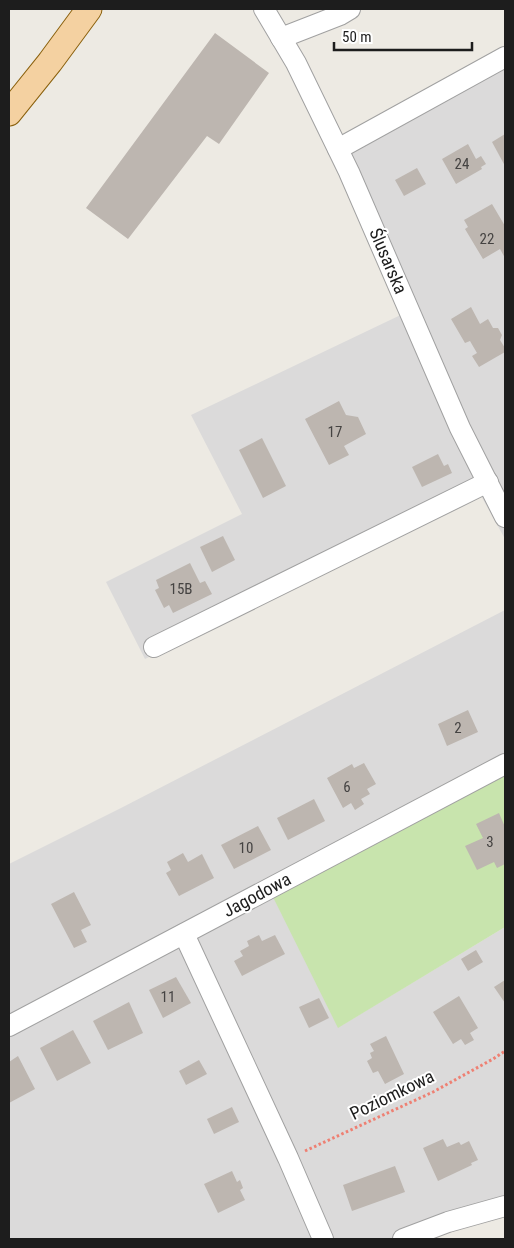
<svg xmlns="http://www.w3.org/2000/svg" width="514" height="1248" font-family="'Roboto Condensed',sans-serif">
	<rect width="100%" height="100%" fill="#edeae3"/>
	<g fill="#dbdada">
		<path d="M505 57V539L480 494 145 659 106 582 242 514 191 415 409 311 338 149Z"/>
		<path d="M505 610V764L339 1027 505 927V1205L403 1239H9V864L121 808Z"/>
	</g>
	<path fill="#c8e4ad" d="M505 764V927L338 1028 269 889Z"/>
	<g fill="#bdb6b0">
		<path d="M215 33 269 73 219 144 207 136 128 239 86 208Z"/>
		<path d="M505 134V166L492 142Z"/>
		<path d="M468 144 476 159 481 156 486 164 481 167 482 169 456 184 442 159Z"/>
		<path d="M417 168 426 184 404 196 395 180Z"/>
		<path d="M492 204 505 226V258L500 249 483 259 465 229 468 227 464 220Z"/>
		<path d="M471 307 480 324 488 319 493 328H498L502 335 500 340 505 348V352L479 367 472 356 477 353 470 341 465 343 451 319Z"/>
		<path d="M339 401 346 415 358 417 366 434 344 446 349 455 329 465 305 419Z"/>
		<path d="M262 438 286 486 263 498 239 450Z"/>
		<path d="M438 454 444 466 448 464 452 473 422 487 412 467Z"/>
		<path d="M223 536 235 560 212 572 200 547Z"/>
		<path d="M190 563 200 583 205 581 212 594 173 613 169 605 164 608 155 590 159 588 156 580Z"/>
		<path d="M468 710 478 732 447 746 438 724Z"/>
		<path d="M364 763 376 784 367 789 370 794 361 799 364 804 355 810 351 803 343 808 327 778 352 764 354 768Z"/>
		<path d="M314 799 325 821 288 840 277 818Z"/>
		<path d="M499 813 505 827V864L497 868 494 862 477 870 465 846 483 838 476 824Z"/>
		<path d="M258 826 271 850 234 869 221 845Z"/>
		<path d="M183 853 188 862 202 854 214 878 179 896 166 873 171 870 167 862Z"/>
		<path d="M74 892 91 925 81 930 87 942 74 948 51 904Z"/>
		<path d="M259 935 262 941 275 935 285 954 242 976 234 961 243 956 240 951 249 946 247 941Z"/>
		<path d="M476 950 483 962 468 971 461 959Z"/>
		<path d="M176 977 191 1003 163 1018 149 990Z"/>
		<path d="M505 980V1003L494 987Z"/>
		<path d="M459 996 478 1028 470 1033 474 1040 465 1045 461 1039 453 1044 433 1012Z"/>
		<path d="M319 998 329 1018 309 1028 299 1007Z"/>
		<path d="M129 1002 143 1033 108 1050 93 1021Z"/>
		<path d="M73 1030 91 1063 57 1081 40 1048Z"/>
		<path d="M386 1036 404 1074 385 1084 378 1071 373 1073 367 1061 372 1058 370 1053 374 1051 370 1044Z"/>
		<path d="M18 1056 35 1089 9 1103V1062Z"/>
		<path d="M199 1060 207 1074 186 1085 179 1071Z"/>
		<path d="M232 1107 239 1122 214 1134 207 1119Z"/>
		<path d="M443 1139 447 1147 459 1142 461 1145 469 1141 478 1160 471 1163 472 1165 438 1181 423 1148Z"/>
		<path d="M395 1166 405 1192 352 1211 343 1185Z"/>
		<path d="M232 1171 237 1182 240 1180 243 1188 240 1190 245 1200 218 1213 204 1184Z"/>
	</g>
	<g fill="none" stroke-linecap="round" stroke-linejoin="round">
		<defs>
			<g id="minor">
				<path d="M264 9 296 63 349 172 460 428 505 517"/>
				<path d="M281 38 340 15 350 9"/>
				<path d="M338 149 505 57"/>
				<path d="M154 647 488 482"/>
				<path d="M184 934 288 1158 323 1239"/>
				<path d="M9 1026 505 764"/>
				<path d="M403 1239 448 1222 505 1206"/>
			</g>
			<path id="major" d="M9 113 50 62 89 9"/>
		</defs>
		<use href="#minor" stroke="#a1a1a1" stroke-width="22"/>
		<use href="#major" stroke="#8a600c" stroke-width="27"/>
		<path stroke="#ee8073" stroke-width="3" stroke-dasharray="2.5 2.5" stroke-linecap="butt" d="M305 1151 433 1092 493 1059 505 1051"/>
		<use href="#minor" stroke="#fff" stroke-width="20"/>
		<use href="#major" stroke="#f4d1a1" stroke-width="25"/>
	</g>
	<g text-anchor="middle" stroke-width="4" stroke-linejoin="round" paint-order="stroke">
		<g font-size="15" fill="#454342">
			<text x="462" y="169">24</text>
			<text x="487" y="244">22</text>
			<text x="335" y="437">17</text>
			<text x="181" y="594">15B</text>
			<text x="458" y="733">2</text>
			<text x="347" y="792">6</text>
			<text x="490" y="847">3</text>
			<text x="246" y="853">10</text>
			<text x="168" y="1002">11</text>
		</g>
		<g font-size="18" fill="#1d1d1d" stroke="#fff">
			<text transform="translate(388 261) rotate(67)" y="6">Ślusarska</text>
			<text transform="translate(257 895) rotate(-28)" y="6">Jagodowa</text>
			<text transform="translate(392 1095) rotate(-26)" y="6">Poziomkowa</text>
		</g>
	</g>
	<rect width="514" height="1248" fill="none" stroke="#1d1d1d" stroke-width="20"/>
	<path d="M334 42v8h138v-8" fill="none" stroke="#1d1d1d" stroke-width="2.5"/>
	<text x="342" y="42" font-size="15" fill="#1d1d1d" stroke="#ffffff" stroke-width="4" paint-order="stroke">50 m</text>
</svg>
